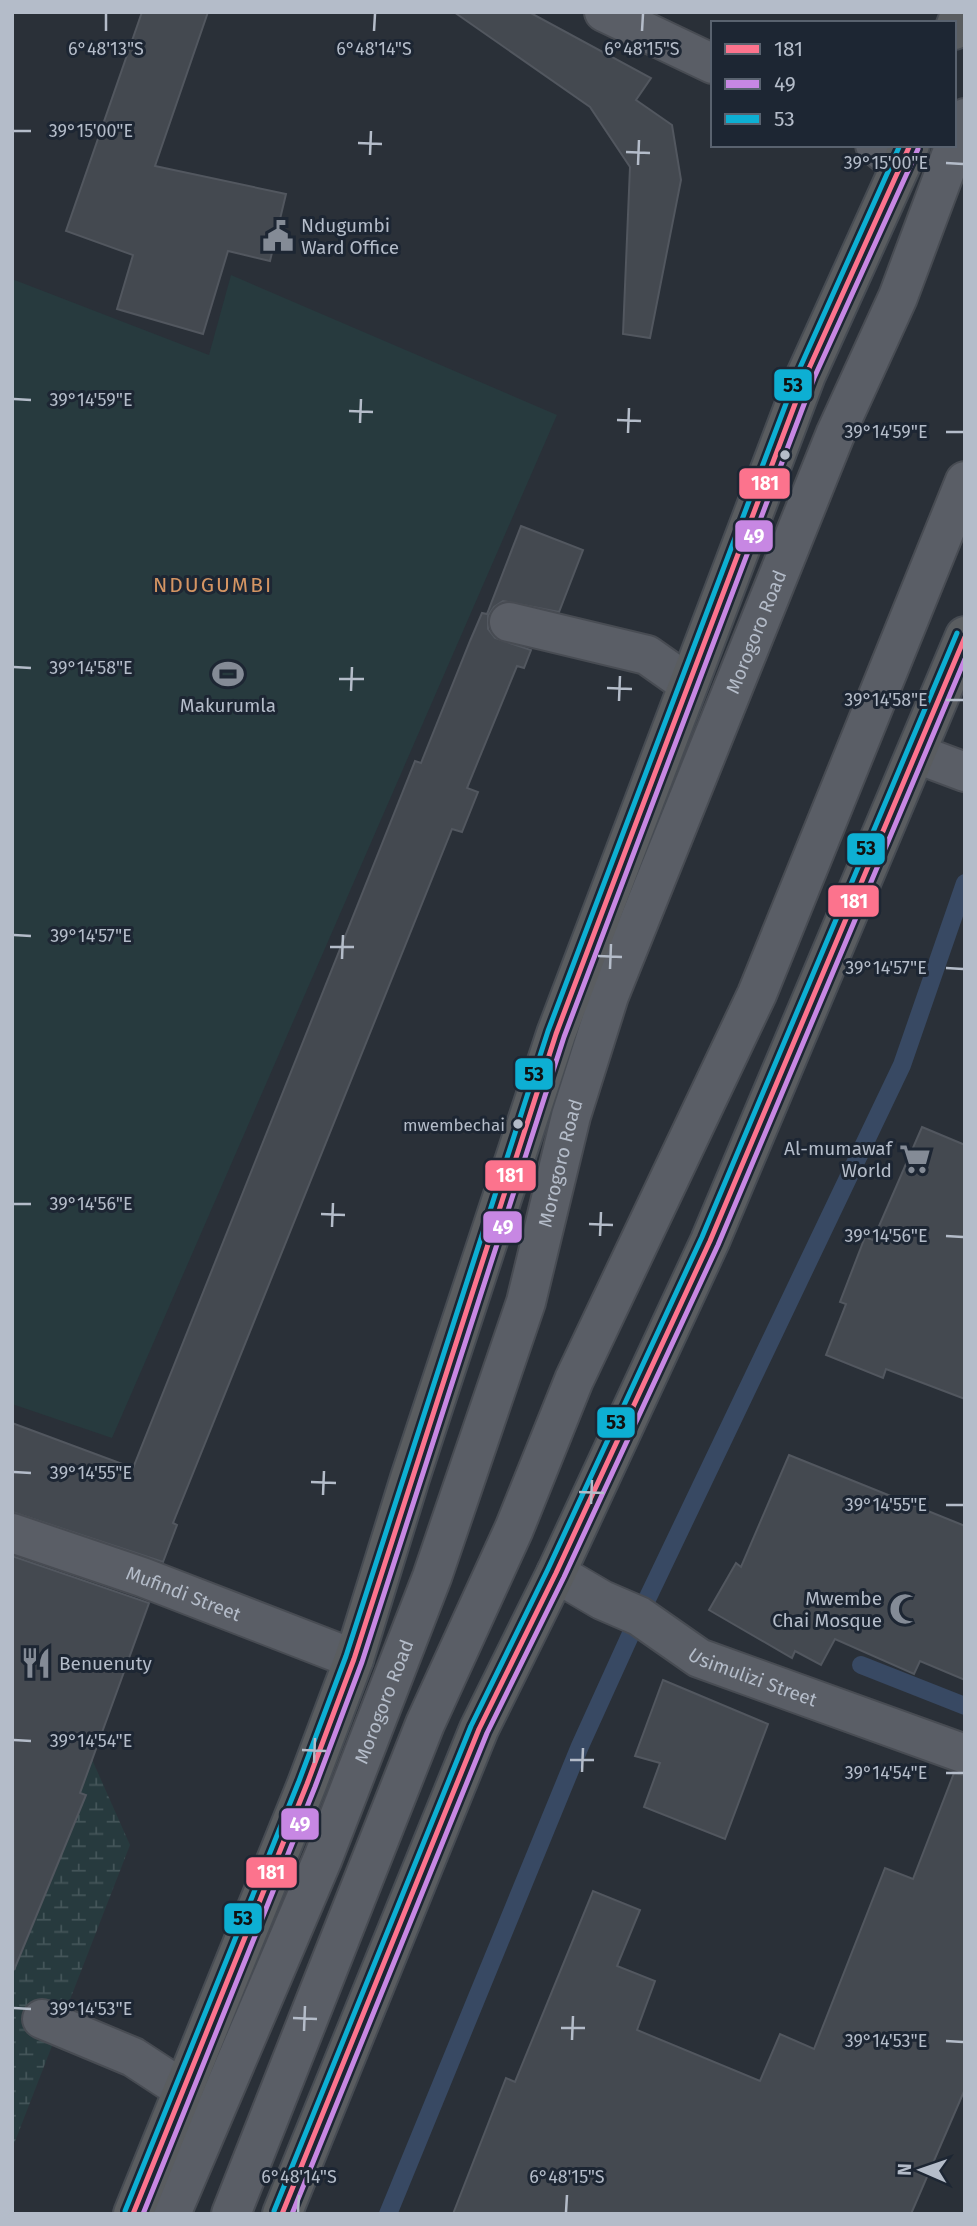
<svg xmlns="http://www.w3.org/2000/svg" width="977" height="2226" font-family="'Fira Sans',sans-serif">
	<defs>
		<pattern id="wetland-marsh" width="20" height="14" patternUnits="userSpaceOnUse" patternTransform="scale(1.75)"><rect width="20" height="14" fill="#273a3e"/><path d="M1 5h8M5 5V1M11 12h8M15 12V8" fill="none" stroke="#445559"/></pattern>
	</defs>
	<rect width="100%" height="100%" fill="#2a3038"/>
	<path fill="#273a3e" d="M231 275 557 415 112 1438 12 1404V279L209 355Z"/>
	<path fill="url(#wetland-marsh)" d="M12 1690 78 1728 130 1845 12 2149Z"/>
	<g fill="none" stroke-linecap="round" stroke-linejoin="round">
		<g stroke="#384963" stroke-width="18">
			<path d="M861 1665 965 1706"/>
			<path d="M388 2214 580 1746 639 1616 902 1065 965 883"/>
		</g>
	</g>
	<g fill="#444950" stroke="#52575f" stroke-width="2">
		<path d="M142 12H208L155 166 286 194 270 261 228 251 203 334 117 309 133 255 66 231Z"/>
		<path d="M454 12H529L651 78 636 100 672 125 681 180 650 338 623 334 630 167 590 107Z"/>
		<path d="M521 526 583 550 559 612 503 601 494 607 488 616V629L495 638 531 650 524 668 517 666 467 788 478 792 462 832 452 829 173 1523 177 1525 163 1562 12 1512V1423L133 1468 415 761 421 763 470 641 482 613 487 614Z"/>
		<path d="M922 1127 965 1145V1399L886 1369 883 1378 826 1355 846 1304 840 1302 865 1237 873 1240Z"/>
		<path d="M789 1455 965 1526V1680L920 1661 914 1674 835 1639 821 1665 795 1651 792 1658 709 1610 736 1563 741 1567Z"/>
		<path d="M12 1556 149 1603 80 1793 86 1795 14 1970Z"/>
		<path d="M663 1680 768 1724 725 1839 644 1807 660 1763 635 1756Z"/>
		<path d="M954 1773 965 1775V2089L911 2214H453L506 2078 515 2082 593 1891 640 1910 617 1966 655 1981 637 2030 760 2081 780 2034 814 2049 885 1868 913 1879Z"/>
	</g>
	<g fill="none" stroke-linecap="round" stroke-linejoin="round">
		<defs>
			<g id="minor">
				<path d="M604 12 713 64"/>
				<path d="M875 145 900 166"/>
				<path d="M509 622 647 655 688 684"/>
				<path d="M917 754 965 772"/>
				<path id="s1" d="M12 1533 142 1577 354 1659"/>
				<path id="s2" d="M556 1573 602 1600 639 1616 699 1658 965 1754"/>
				<path d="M42 2019 133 2057 182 2089"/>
				<path id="s3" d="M171 2214 323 1858 432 1577 526 1302 571 1116 609 996 835 435 898 297 965 118"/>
				<path d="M231 2214 425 1724 514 1529 574 1380 757 994 965 481"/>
			</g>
			<g id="highway">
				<path d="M954 30 961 12"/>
				<path d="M133 2214 307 1784 354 1659 410 1478 556 1034 806 375 910 145"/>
				<path d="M282 2214 479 1729 556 1573 710 1241 965 636"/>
			</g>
		</defs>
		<use href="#minor" stroke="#484c53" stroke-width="42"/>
		<use href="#highway" stroke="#474c53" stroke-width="42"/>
		<use href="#minor" stroke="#5a5e66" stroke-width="38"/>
		<use href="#highway" stroke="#5a5d60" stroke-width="38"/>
		<defs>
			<g id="bus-1">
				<path d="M133 2214 307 1784 354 1659 556 1034 806 375 910 145"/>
				<path d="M282 2214 479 1729 556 1573 710 1241 965 637"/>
			</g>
			<g id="bus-2">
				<path d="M143 2214 315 1787 362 1662 564 1037 814 378 918 149"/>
				<path d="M292 2214 487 1733 564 1577 718 1245 965 659"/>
			</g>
			<g id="bus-3">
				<path d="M125 2211 299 1781 346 1656 548 1031 798 372 900 145"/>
				<path d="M274 2211 471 1726 548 1569 702 1237 957 633"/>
			</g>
		</defs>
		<use href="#bus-1" stroke="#1d2633" stroke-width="10"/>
		<use href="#bus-2" stroke="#1d2633" stroke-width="10"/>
		<use href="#bus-3" stroke="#1d2633" stroke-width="10"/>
		<use href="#bus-1" stroke="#fc738d" stroke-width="5"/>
		<use href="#bus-2" stroke="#c787e3" stroke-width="5"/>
		<use href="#bus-3" stroke="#0dafd3" stroke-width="5"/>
	</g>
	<path fill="none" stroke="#b4bcc9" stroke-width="2.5" d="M106 31V14M374 31 375 14M642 31 643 14M14 131H31M358 143 382 144M626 152 650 153M370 155 371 131M946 163 963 164M638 165 639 140M14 399 31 400M349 411 373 412M617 420 641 421M360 423 361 399M946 432H963M628 433 629 408M14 667 31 668M339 679H364M607 688 632 689M351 691 352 667M946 700H963M619 701 620 676M14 935 31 936M330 947H354M598 956 622 957M342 959 343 935M946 968 963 969M610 969 611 944M14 1204H31M321 1214 345 1215M589 1224 613 1225M332 1227 333 1203M600 1236 601 1212M946 1236 963 1237M14 1472 31 1473M311 1482 336 1483M579 1492 604 1493M323 1495 324 1471M591 1504 592 1480M946 1505H963M14 1740 31 1741M302 1750 326 1751M570 1760H594M314 1763 315 1738M582 1772 583 1748M946 1773H963M14 2008 31 2009M293 2018 317 2019M561 2028H585M304 2031 305 2006M572 2040 573 2016M946 2041 963 2042M298 2212 299 2195M566 2212 567 2195"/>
	<defs>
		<symbol id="civic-bare" viewBox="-9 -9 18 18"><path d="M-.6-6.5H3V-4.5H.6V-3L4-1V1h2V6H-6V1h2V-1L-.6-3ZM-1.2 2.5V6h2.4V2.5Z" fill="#848b96" stroke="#1d2633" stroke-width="2.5" paint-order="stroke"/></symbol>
		<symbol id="stadium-bare" viewBox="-9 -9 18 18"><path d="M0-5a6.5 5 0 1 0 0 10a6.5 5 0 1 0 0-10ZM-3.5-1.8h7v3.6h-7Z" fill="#848b96" stroke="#1d2633" stroke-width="2.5" paint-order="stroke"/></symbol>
		<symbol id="supermarket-bare" viewBox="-9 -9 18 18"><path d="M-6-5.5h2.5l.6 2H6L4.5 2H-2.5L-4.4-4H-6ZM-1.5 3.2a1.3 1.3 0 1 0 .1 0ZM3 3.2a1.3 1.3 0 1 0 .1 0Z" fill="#848b96" stroke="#1d2633" stroke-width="2.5" paint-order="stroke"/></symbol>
		<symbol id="mosque-bare" viewBox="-9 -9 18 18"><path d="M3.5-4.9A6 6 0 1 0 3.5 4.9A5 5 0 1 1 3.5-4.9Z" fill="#848b96" stroke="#1d2633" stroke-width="2.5" paint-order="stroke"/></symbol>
		<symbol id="restaurant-bare" viewBox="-9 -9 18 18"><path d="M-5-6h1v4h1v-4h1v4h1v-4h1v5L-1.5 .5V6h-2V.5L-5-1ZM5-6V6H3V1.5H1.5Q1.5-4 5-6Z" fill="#848b96" stroke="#1d2633" stroke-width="2.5" paint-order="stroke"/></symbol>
	</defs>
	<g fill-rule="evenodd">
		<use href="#civic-bare" x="256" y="214" width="44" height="44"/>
		<use href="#stadium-bare" x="206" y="652" width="44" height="44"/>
		<use href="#supermarket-bare" x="893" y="1137" width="44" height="44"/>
		<use href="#mosque-bare" x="883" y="1587" width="44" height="44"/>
		<use href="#restaurant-bare" x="14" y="1641" width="44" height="44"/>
	</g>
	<g fill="#b4bcc9" stroke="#1d2633" stroke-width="2.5">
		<circle cx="785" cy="455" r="6"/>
		<circle cx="518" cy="1124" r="6"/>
	</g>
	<g text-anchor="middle" stroke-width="6" stroke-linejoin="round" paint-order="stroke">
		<g font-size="17" fill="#b4bcc9" stroke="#1d2633" text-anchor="end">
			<text x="505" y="1131">mwembechai</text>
		</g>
		<g font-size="19" fill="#b4bcc9" stroke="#1d2633" text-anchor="start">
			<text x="301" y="232">Ndugumbi<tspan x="301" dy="22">Ward Office</tspan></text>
			<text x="228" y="712" text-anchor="middle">Makurumla</text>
			<text x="892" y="1155" text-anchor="end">Al-mumawaf<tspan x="892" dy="22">World</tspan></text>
			<text x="882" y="1605" text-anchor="end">Mwembe<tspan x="882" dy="22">Chai Mosque</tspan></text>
			<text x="59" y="1670">Benuenuty</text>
		</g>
		<g font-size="19" fill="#b4bcc9" stroke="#1d2633">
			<text dy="7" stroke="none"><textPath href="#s3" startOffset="1689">Morogoro Road</textPath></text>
			<text dy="7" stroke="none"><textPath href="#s3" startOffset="1122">Morogoro Road</textPath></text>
			<text dy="7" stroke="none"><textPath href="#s1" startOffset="182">Mufindi Street</textPath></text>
			<text dy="7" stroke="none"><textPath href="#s2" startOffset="224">Usimulizi Street</textPath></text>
			<text dy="7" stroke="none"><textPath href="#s3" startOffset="555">Morogoro Road</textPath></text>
		</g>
		<g font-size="21" letter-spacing="2" fill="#d59563" stroke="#1d2633">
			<text x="213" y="592">NDUGUMBI</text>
		</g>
	</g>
	<g font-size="18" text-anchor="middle" fill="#b4bcc9" stroke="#1d2633" stroke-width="6" stroke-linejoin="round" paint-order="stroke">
		<text x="106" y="55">6°48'13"S</text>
		<text x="374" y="55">6°48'14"S</text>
		<text x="642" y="55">6°48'15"S</text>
		<text x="91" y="137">39°15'00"E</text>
		<text x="886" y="169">39°15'00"E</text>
		<text x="91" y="406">39°14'59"E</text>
		<text x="886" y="438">39°14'59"E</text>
		<text x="91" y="674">39°14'58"E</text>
		<text x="886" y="706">39°14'58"E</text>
		<text x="91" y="942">39°14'57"E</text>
		<text x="886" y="974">39°14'57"E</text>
		<text x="91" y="1210">39°14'56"E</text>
		<text x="886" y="1242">39°14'56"E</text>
		<text x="91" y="1479">39°14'55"E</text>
		<text x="886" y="1511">39°14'55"E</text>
		<text x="91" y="1747">39°14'54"E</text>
		<text x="886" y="1779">39°14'54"E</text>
		<text x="91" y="2015">39°14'53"E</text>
		<text x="886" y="2047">39°14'53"E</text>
		<text x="299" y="2183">6°48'14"S</text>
		<text x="567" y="2183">6°48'15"S</text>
	</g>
	<g stroke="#1d2633" stroke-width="2.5">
		<rect x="773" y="368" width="40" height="34" rx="7" fill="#0dafd3"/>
		<rect x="738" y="467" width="53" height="33" rx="7" fill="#fc738d"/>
		<rect x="734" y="519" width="40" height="34" rx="7" fill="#c787e3"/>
		<rect x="846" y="832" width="40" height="34" rx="7" fill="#0dafd3"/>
		<rect x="827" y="884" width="53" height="34" rx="7" fill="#fc738d"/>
		<rect x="514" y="1057" width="40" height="34" rx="7" fill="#0dafd3"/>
		<rect x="484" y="1159" width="53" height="33" rx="7" fill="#fc738d"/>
		<rect x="482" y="1210" width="41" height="34" rx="7" fill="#c787e3"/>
		<rect x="596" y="1406" width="40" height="33" rx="7" fill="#0dafd3"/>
		<rect x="280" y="1807" width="40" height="34" rx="7" fill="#c787e3"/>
		<rect x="245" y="1856" width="53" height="33" rx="7" fill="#fc738d"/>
		<rect x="223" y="1902" width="40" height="33" rx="7" fill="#0dafd3"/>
	</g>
	<g font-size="19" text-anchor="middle" font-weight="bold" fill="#fff">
		<text x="765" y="490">181</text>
		<text x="754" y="543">49</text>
		<text x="854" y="908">181</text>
		<text x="510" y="1182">181</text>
		<text x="503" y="1234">49</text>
		<text x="300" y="1831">49</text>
		<text x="271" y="1879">181</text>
	</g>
	<g font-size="19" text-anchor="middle" font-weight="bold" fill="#111">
		<text x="793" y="392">53</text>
		<text x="866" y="855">53</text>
		<text x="534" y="1081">53</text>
		<text x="616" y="1429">53</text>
		<text x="243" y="1925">53</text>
	</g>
	<rect width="977" height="2226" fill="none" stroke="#b4bcc9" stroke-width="28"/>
	<rect x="711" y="21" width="245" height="126" fill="#1d2633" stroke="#59626f" stroke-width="2"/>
	<rect x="725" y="44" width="35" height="10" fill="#fc738d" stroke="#59626f" stroke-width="2"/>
	<text x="774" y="56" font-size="21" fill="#b4bcc9">181</text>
	<rect x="725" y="79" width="35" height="10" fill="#c787e3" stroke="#59626f" stroke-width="2"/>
	<text x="774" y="91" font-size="21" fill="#b4bcc9">49</text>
	<rect x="725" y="114" width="35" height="10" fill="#0dafd3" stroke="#59626f" stroke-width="2"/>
	<text x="774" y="126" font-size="21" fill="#b4bcc9">53</text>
	<g transform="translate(921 2170) rotate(272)" stroke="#1d2633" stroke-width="5" paint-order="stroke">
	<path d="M0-5L12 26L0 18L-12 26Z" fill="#b4bcc9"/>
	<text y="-10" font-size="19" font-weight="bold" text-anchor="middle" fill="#b4bcc9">N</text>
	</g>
</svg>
